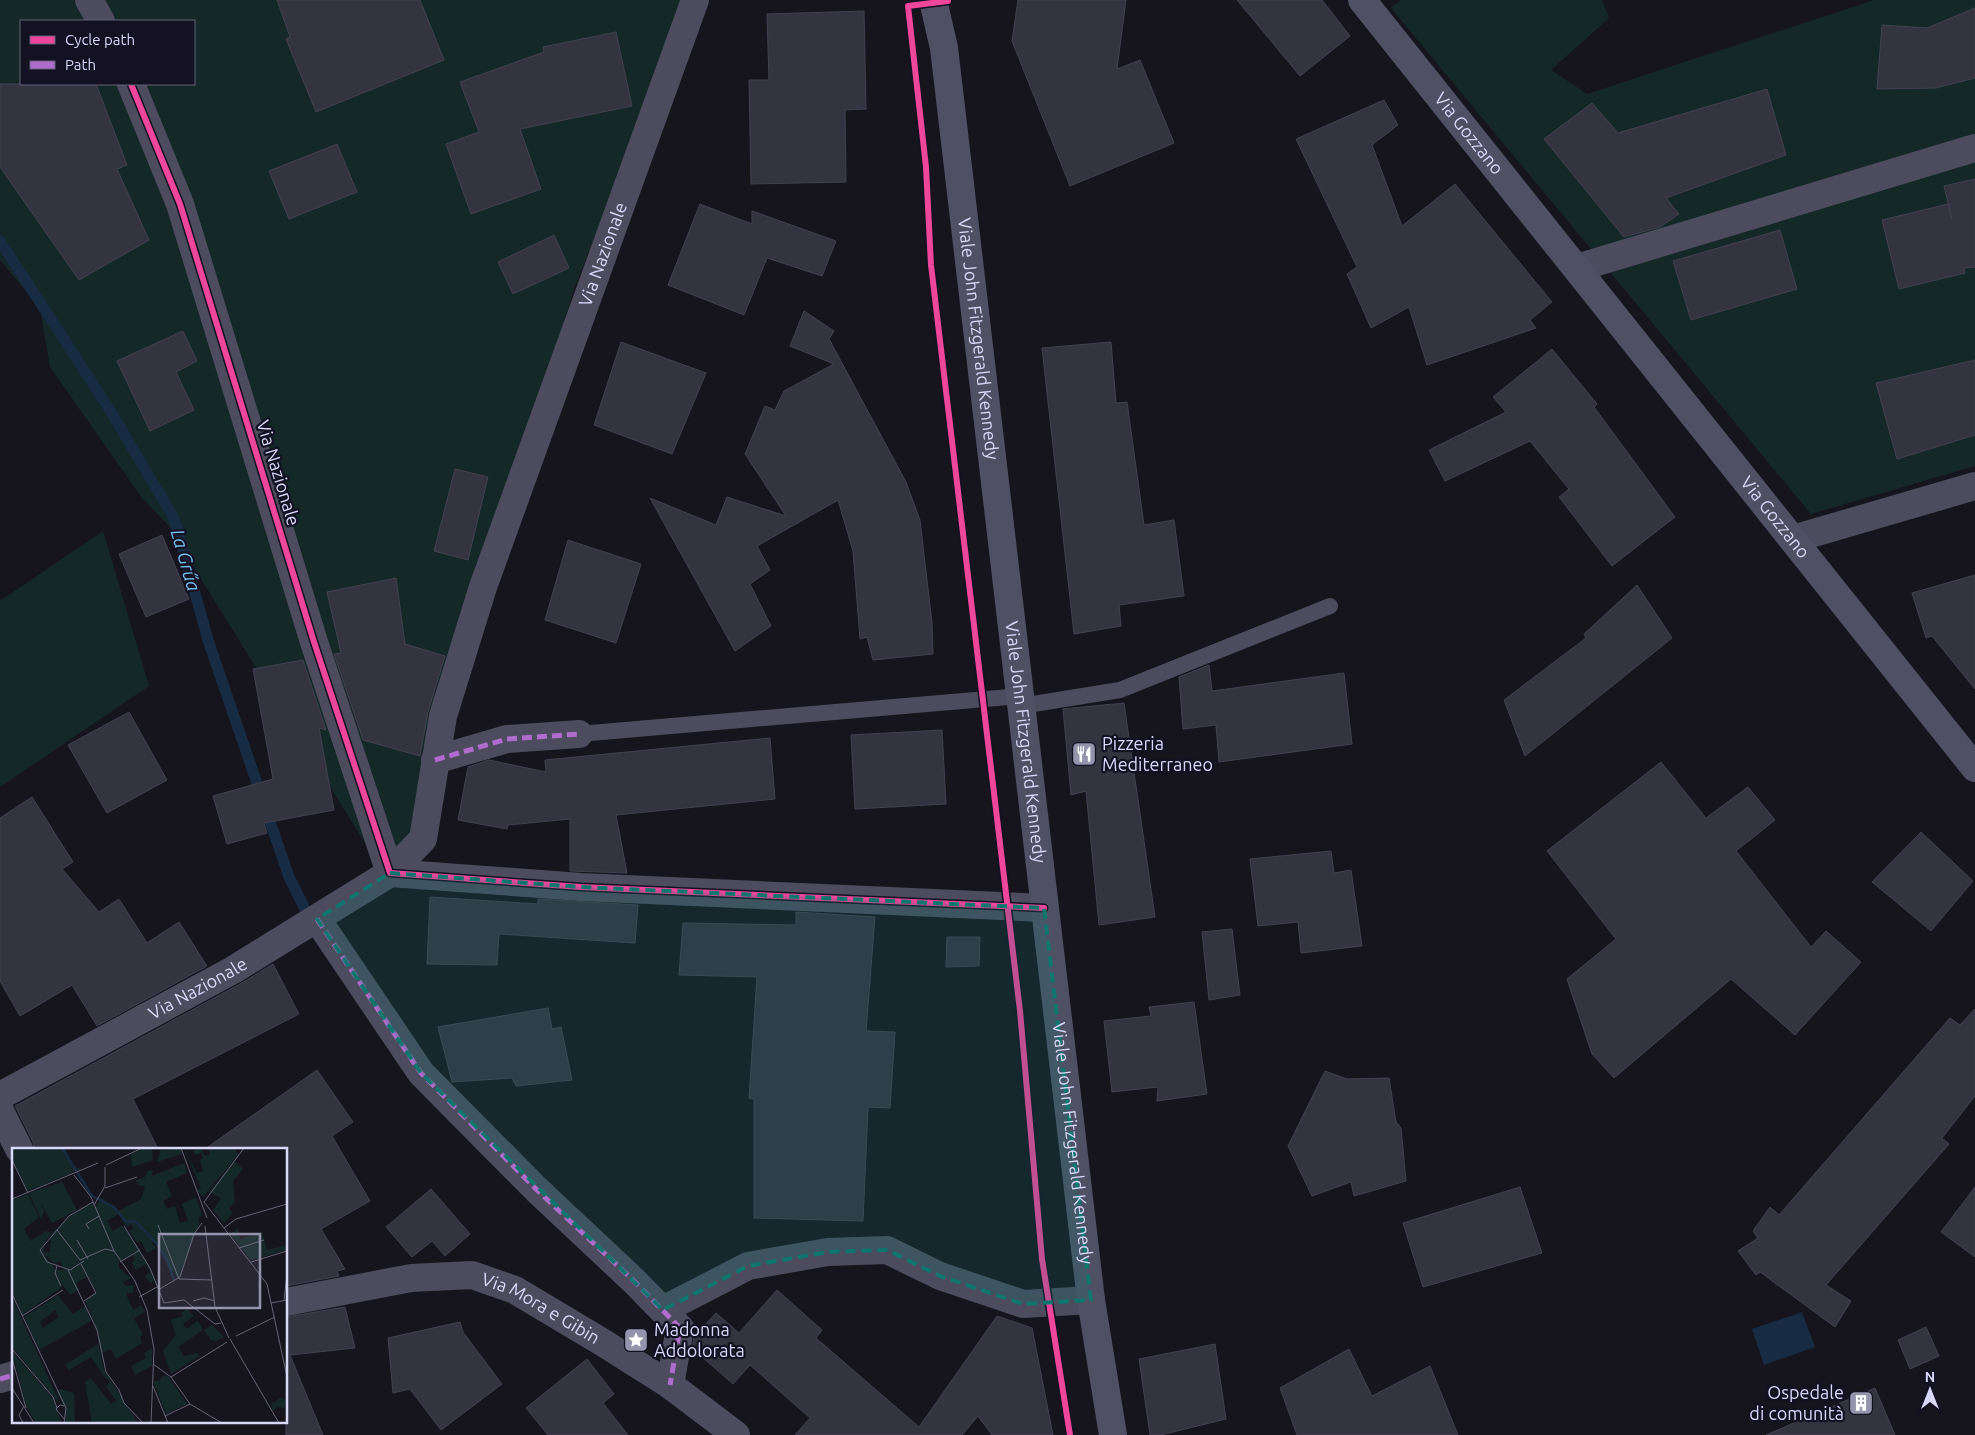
<svg xmlns="http://www.w3.org/2000/svg" width="1975" height="1435" font-family="Ubuntu,sans-serif">
	<rect width="100%" height="100%" fill="#16151e"/>
	<g fill="#152828">
		<path d="M0 0H86L98 21H21V84H128L383 872 167 524 142 498 50 367 40 308 0 260Z"/>
		<path d="M92 0H691L574 289 531 427 415 838 393 862 134 84H194V21H104Z"/>
		<path d="M1401 0H1602L1609 18 1551 70 1587 94 1874 0H1975V466L1811 514 1391 8Z"/>
		<path d="M103 531 149 686 0 787V601Z"/>
	</g>
	<path fill="#172b42" d="M1802 1312 1815 1347 1764 1365 1752 1329Z"/>
	<g fill="none" stroke-linecap="round" stroke-linejoin="round">
		<path stroke="#172b42" stroke-width="11" d="M0 241 108 407 174 518 208 640 289 877 306 911"/>
	</g>
	<g fill="#343340" stroke="#434151">
		<path d="M277 0H420L444 60 316 112 286 39 290 37Z"/>
		<path d="M1018 0H1126L1117 69 1140 60 1174 143 1070 186 1012 41Z"/>
		<path d="M1237 0H1322L1350 36 1300 76Z"/>
		<path d="M1975 8V78L1936 88 1877 89 1882 25 1927 28Z"/>
		<path d="M864 11 866 109 845 110 846 182 751 184 749 80H769L767 14Z"/>
		<path d="M616 32 632 106 520 129 541 189 471 214 446 144 479 132 460 82 544 52 543 47Z"/>
		<path d="M0 84H96L127 165 117 169 149 240 79 280 0 167Z"/>
		<path d="M1767 89 1786 155 1666 198 1679 214 1660 227 1624 237 1544 139 1592 103 1618 133Z"/>
		<path d="M1384 100 1398 125 1372 145 1402 226 1455 184 1552 302 1530 320 1536 328 1427 365 1409 307 1371 328 1347 274 1357 267 1296 139Z"/>
		<path d="M337 144 357 192 289 219 269 171Z"/>
		<path d="M1975 179V267L1964 268 1965 273 1899 289 1882 220 1948 204 1952 219 1944 186Z"/>
		<path d="M700 204 752 224V211L836 241 822 276 767 258 744 315 668 285Z"/>
		<path d="M1780 230 1797 289 1691 320 1673 261Z"/>
		<path d="M554 235 569 268 513 294 498 262Z"/>
		<path d="M804 311 834 331 829 339 906 482 920 520 932 623 933 654 873 660 867 637 860 639 853 551 838 500 757 546 770 570 750 584 771 626 735 651 650 498 716 525 727 497 786 516 745 454 765 406 775 410 784 391 834 364 790 346Z"/>
		<path d="M183 331 197 361 176 372 194 410 150 431 117 361Z"/>
		<path d="M621 342 706 373 672 454 594 425Z"/>
		<path d="M1111 342 1116 403 1127 402 1144 525 1174 520 1184 596 1119 605 1121 626 1074 634 1042 348Z"/>
		<path d="M1552 349 1597 404 1594 407 1675 517 1612 566 1559 497 1569 489 1530 441 1445 481 1429 450 1506 412 1493 397Z"/>
		<path d="M1975 360V435L1897 459 1876 383Z"/>
		<path d="M455 469 488 477 468 560 434 551Z"/>
		<path d="M162 535 189 599 146 617 119 554Z"/>
		<path d="M568 540 641 564 616 643 545 620Z"/>
		<path d="M1975 575V689L1932 636 1926 638 1912 593Z"/>
		<path d="M396 578 405 644 445 656 428 712 420 756 363 740 334 654 341 653 327 592Z"/>
		<path d="M1637 585 1672 638 1525 756 1504 700 1586 638 1584 634Z"/>
		<path d="M303 660 326 730 319 728 334 810 264 823 267 833 227 844 213 796 273 779 253 669Z"/>
		<path d="M1209 665 1212 691 1344 673 1352 744 1219 762 1216 725 1183 729 1179 677Z"/>
		<path d="M1124 703 1155 917 1099 925 1086 791 1071 795 1063 709Z"/>
		<path d="M129 712 167 780 107 813 68 745Z"/>
		<path d="M942 730 946 804 855 809 851 735Z"/>
		<path d="M770 738 775 799 616 815 627 873 570 871V819L508 825 507 829 458 820 468 767 489 760 546 772 545 760Z"/>
		<path d="M1661 762 1706 818 1748 787 1775 820 1736 851 1811 947 1826 931 1861 962 1795 1035 1731 979 1614 1078 1592 1054 1567 979 1616 939 1547 851Z"/>
		<path d="M32 797 73 862 62 869 99 912 119 899 147 943 179 922 207 966 97 1026 72 985 20 1016 0 981V818Z"/>
		<path d="M1921 832 1973 881 1931 931 1872 882Z"/>
		<path d="M1331 851 1334 873 1351 870 1362 946 1301 953 1298 922 1258 926 1250 859Z"/>
		<path d="M430 897 538 904V899L638 905 635 943 499 934 497 965 427 964Z"/>
		<path d="M796 912 875 917 866 1031 895 1032 890 1108 868 1107 863 1221 754 1218V1099L749 1098 757 977 679 975 683 923 796 925Z"/>
		<path d="M1232 929 1240 995 1209 1000 1202 932Z"/>
		<path d="M947 937H980L979 966 946 967Z"/>
		<path d="M273 964 299 1014 133 1099 158 1149H34L33 1142 15 1106 240 984Z"/>
		<path d="M1194 1002 1207 1094 1157 1101 1158 1087 1112 1092 1104 1021 1151 1016 1149 1007Z"/>
		<path d="M548 1008 552 1029 561 1027 572 1080 516 1086 512 1078 452 1082 438 1027Z"/>
		<path d="M1975 1009V1096L1942 1138 1949 1144 1826 1285 1851 1301 1835 1327 1760 1272 1756 1275 1738 1251 1758 1238 1753 1231 1770 1207 1779 1215 1950 1018 1960 1025Z"/>
		<path d="M317 1070 353 1122 332 1136 370 1201 321 1229 345 1269 337 1271 339 1276 286 1286V1149H205Z"/>
		<path d="M1325 1071 1347 1079 1389 1078 1396 1122 1401 1128 1406 1181 1354 1196 1351 1182 1312 1196 1288 1146Z"/>
		<path d="M1520 1187 1542 1253 1423 1287 1403 1223Z"/>
		<path d="M1975 1187V1257L1941 1232Z"/>
		<path d="M431 1189 470 1234 445 1256 432 1241 412 1257 386 1227Z"/>
		<path d="M777 1290 822 1330 816 1338 919 1427 997 1316 1032 1328 1053 1435H992L978 1416 962 1435H795L810 1418 750 1365 733 1384 692 1348 694 1337 716 1313 739 1333Z"/>
		<path d="M345 1307 355 1348 290 1355 323 1435H286V1317Z"/>
		<path d="M460 1322 463 1332 502 1384 441 1430 410 1389 393 1393 388 1338Z"/>
		<path d="M1926 1327 1939 1356 1910 1369 1898 1340Z"/>
		<path d="M1215 1344 1226 1419 1161 1435H1150L1139 1359Z"/>
		<path d="M1349 1349 1372 1396 1430 1366 1458 1435H1297L1280 1388Z"/>
		<path d="M587 1359 614 1394 603 1403 628 1435H548L526 1408Z"/>
		<path d="M1875 1388 1895 1435H1766Z"/>
	</g>
	<g fill="none" stroke-linecap="round" stroke-linejoin="round">
		<g stroke="#4c4c5e" stroke-width="16">
			<path d="M1021 706 1120 690 1330 606"/>
			<path d="M579 734 1020 696"/>
		</g>
		<g stroke="#4c4c5e" stroke-width="28">
			<path d="M89 0 101 21"/>
			<path d="M131 84 180 204 314 642 390 873 581 887 1044 908"/>
			<path d="M1577 268 1975 148"/>
			<path d="M1793 539 1975 486"/>
			<path d="M435 760 507 739 579 734"/>
			<path d="M317 919 421 1073 537 1190 634 1281 680 1328 670 1385"/>
			<path id="s1" d="M0 1096 233 970 390 873 423 839 443 716 483 587 695 0"/>
			<path d="M0 1111 19 1149"/>
			<path id="s2" d="M286 1302 411 1278 472 1275 515 1290 602 1342 670 1385 736 1435"/>
			<path d="M663 1310 748 1266 828 1252 887 1250 940 1276 1023 1304 1091 1300"/>
			<path d="M0 1379 14 1375"/>
		</g>
		<g stroke="#4f5064" stroke-width="28">
			<path id="s3" d="M933 0 944 48 1091 1300 1113 1435"/>
			<path id="s4" d="M1362 0 1975 768"/>
		</g>
		<g stroke="#b06ccc" stroke-width="5" stroke-dasharray="10 5" stroke-linecap="butt">
			<path d="M435 760 507 739 579 734"/>
			<path d="M317 919 421 1073 537 1190 634 1281 680 1328 670 1385"/>
			<path d="M0 1379 14 1375"/>
		</g>
		<defs>
			<g id="cycleway">
				<path d="M948 1 908 6 926 167 931 265 1020 1011 1042 1259 1070 1435"/>
				<path d="M131 84 180 204 314 642 390 873 581 887 1044 908"/>
			</g>
		</defs>
		<use href="#cycleway" stroke="#131122" stroke-width="9"/>
		<use href="#cycleway" stroke="#ed469a" stroke-width="6"/>
	</g>
	<path fill="#0f766e" fill-opacity="0.2" stroke="#0f766e" stroke-width="4" stroke-dasharray="10 6" stroke-linejoin="round" d="M390 873 581 887 1044 908 1091 1300 1023 1304 940 1276 887 1250 828 1252 748 1266 663 1310 421 1073 317 919Z"/>
	<defs>
		<symbol id="restaurant-square" viewBox="-11 -11 22 22"><rect x="-9" y="-9" width="18" height="18" rx="4" fill="#9594ac" stroke="#131122"/><path d="M-5-6h1v4h1v-4h1v4h1v-4h1v5L-1.5 .5V6h-2V.5L-5-1ZM5-6V6H3V1.5H1.5Q1.5-4 5-6Z" fill="#fff"/></symbol>
		<symbol id="sight-square" viewBox="-11 -11 22 22"><rect x="-9" y="-9" width="18" height="18" rx="4" fill="#9594ac" stroke="#131122"/><path d="M0-6L1.8-2.2L6-1.7L2.9 1.2L3.7 5.4L0 3.3L-3.7 5.4L-2.9 1.2L-6-1.7L-1.8-2.2Z" fill="#fff"/></symbol>
		<symbol id="building-square" viewBox="-11 -11 22 22"><rect x="-9" y="-9" width="18" height="18" rx="4" fill="#9594ac" stroke="#131122"/><path d="M-4-6H4V6H1V3H-1V6H-4ZM-2.5-4.3h1.7v1.8h-1.7ZM.8-4.3h1.7v1.8H.8ZM-2.5-1h1.7V.8h-1.7ZM.8-1h1.7V.8H.8Z" fill="#fff"/></symbol>
	</defs>
	<g fill-rule="evenodd">
		<use href="#restaurant-square" x="1070" y="740" width="28" height="28"/>
		<use href="#sight-square" x="622" y="1326" width="28" height="28"/>
		<use href="#building-square" x="1847" y="1389" width="28" height="28"/>
	</g>
	<g text-anchor="middle" stroke-width="4.5" stroke-linejoin="round" paint-order="stroke">
		<g font-size="18" fill="#d9d8f9" stroke="#131122">
			<text dy="6" stroke="none"><textPath href="#s4" startOffset="171">Via Gozzano</textPath></text>
			<text dy="6" stroke="none"><textPath href="#s1" startOffset="1110">Via Nazionale</textPath></text>
			<text dy="6" stroke="none"><textPath href="#s3" startOffset="342">Viale John Fitzgerald Kennedy</textPath></text>
			<text transform="translate(278 473) rotate(73)" y="6">Via Nazionale</text>
			<text dy="6" stroke="none"><textPath href="#s4" startOffset="662">Via Gozzano</textPath></text>
			<text dy="6" stroke="none"><textPath href="#s3" startOffset="748">Viale John Fitzgerald Kennedy</textPath></text>
			<text dy="6" stroke="none"><textPath href="#s1" startOffset="225">Via Nazionale</textPath></text>
			<text dy="6" stroke="none"><textPath href="#s3" startOffset="1152">Viale John Fitzgerald Kennedy</textPath></text>
			<text dy="6" stroke="none"><textPath href="#s2" startOffset="265">Via Mora e Gibin</textPath></text>
		</g>
		<g font-size="18" fill="#d9d8f9" stroke="#131122" text-anchor="start">
			<text x="1102" y="750">Pizzeria<tspan x="1102" dy="21">Mediterraneo</tspan></text>
			<text x="654" y="1336">Madonna<tspan x="654" dy="21">Addolorata</tspan></text>
			<text x="1844" y="1399" text-anchor="end">Ospedale<tspan x="1844" dy="21">di comunità</tspan></text>
		</g>
		<g font-size="19" font-style="italic" fill="#74beeb" stroke="#131122">
			<text transform="translate(186 560) rotate(74)" y="7">La Grűa</text>
		</g>
	</g>
	<g transform="translate(12 1148)">
		<rect width="275" height="275" fill="#16151e"/>
		<path d="M0 0H53L60 18 69 21 16 43 0 11ZM132 0H140L141 12 120 19 119 6ZM149 0H168L170 6 145 14ZM189 0 193 8 198 6 196 0H223L226 7 191 49 185 42 189 40 185 30 172 2 185 25 191 23 188 12 191 10 189 5 183 7 181 3ZM222 13 231 21 221 33 223 54 217 60 221 65 212 75 201 62 209 50 197 44ZM172 15 175 25 154 34 160 48 151 53 155 61 163 58 168 75 176 73 170 56 184 49 190 67 186 70 187 76 166 131 142 94 138 97 142 96 144 100 135 105 129 93 126 95 117 83 122 81 119 76 114 79 107 66 95 73 101 83 110 77 128 102 107 114V120L119 130 111 134 113 138 122 137 121 145H114L118 156 122 162 129 157 133 163 122 171 131 186 128 189 130 195 104 211 99 201 89 205 85 182 73 153 85 144 68 116 75 129 64 135 67 142 58 147 45 129 44 122H53L48 113 43 115 45 117 29 104 32 97V104H38L39 86 57 69 80 54 83 60 89 49 106 63 129 51 133 38 126 37 124 32 133 29 136 23 141 22 140 28ZM50 34 65 62 40 75 29 55 32 63 29 71 17 45ZM16 46 27 69 12 81 18 93 34 83 39 85 28 102 42 119 50 139 10 167 0 143V52ZM261 79 275 102 239 112 218 86 226 80 228 91 250 84 255 102 272 98ZM128 103 138 120 142 133 138 135 133 128 138 124 134 116 124 122 120 114 123 112 121 107ZM46 147 61 166 73 158 79 173 27 202 12 169ZM43 162 47 169 31 180 28 174ZM0 149 45 249 47 256 0 199ZM175 161 182 168 171 176 174 181 186 173 191 182 166 199 172 208 185 205 187 208 159 226 151 203 164 187 159 172 171 168 169 165ZM200 177 212 189 204 193 199 192 192 182ZM86 196 92 222 126 275H80L73 234 79 230 99 256 104 253 94 238 99 233 93 230 79 209 57 222 53 217ZM140 200V218L123 227 119 218 134 210 132 205ZM0 203 41 251 50 275H24L15 260ZM155 227 175 256 154 266 141 233H148L149 229ZM274 234 275 246 273 261 266 258 261 263 259 256 270 249 273 252ZM49 241 62 245 63 275H54L53 261 44 243Z" fill="#152828" fill-rule="evenodd"/>
		<path fill="none" stroke="#172b42" stroke-width="2.5" d="M50 0 80 48 102 59 114 74 123 73 144 95 155 112 162 132"/>
		<path fill="none" stroke="#646376" stroke-width="1" d="M169 0 195 70M232 0 192 54 255 136 275 229M0 12 16 45M94 17 130 0M62 27 79 49 102 103 123 133 135 162 142 201 139 275M93 40 125 29M0 51 86 15M82 57 93 38V19M146 77 167 131 200 132M112 78 138 120 152 155 172 152 203 176 209 175M193 78 203 159 217 190M212 80 224 71 275 56M77 81 74 76 87 68M45 82 68 112 93 101 102 103M65 92 76 111M227 100 252 92M72 113 58 122 35 114 28 102 57 68 81 54M108 114 128 102M239 114 275 103M69 116 84 145 72 153M45 118 43 125 49 138M56 122 85 182 94 224 107 242 112 255 131 275M146 142 168 129 182 86 190 75M0 146 54 260 52 275M127 149 145 139M272 152 275 126M181 153 192 150 203 153M259 155 275 152M10 168 51 142M224 188 263 169M218 191 267 275M0 201 41 249 45 260M0 210 14 260M141 216 159 229 178 256 210 275M159 229 215 194M141 238 156 275M0 240 22 275M153 268 178 256M52 271 44 261 48 257 52 258M11 275 7 267 12 258"/>
		<path fill="#9594ac" fill-opacity="0.15" stroke="#9594ac" stroke-width="2.5" d="M147 86H248V160H147Z"/>
		<rect width="275" height="275" fill="none" stroke="#d9d8f9" stroke-width="2.5"/>
	</g>
	<rect x="20" y="20" width="175" height="65" fill="#131122" stroke="#626178"/>
	<rect x="30" y="36" width="25" height="8" fill="#ed469a" stroke="#626178"/>
	<text x="65" y="45" font-size="15" fill="#d9d8f9">Cycle path</text>
	<rect x="30" y="61" width="25" height="8" fill="#b06ccc" stroke="#626178"/>
	<text x="65" y="70" font-size="15" fill="#d9d8f9">Path</text>
	<g transform="translate(1930 1390)" stroke="#131122" stroke-width="4" paint-order="stroke">
	<path d="M0-4L9 19L0 12L-9 19Z" fill="#d9d8f9"/>
	<text y="-8" font-size="14" font-weight="bold" text-anchor="middle" fill="#d9d8f9">N</text>
	</g>
</svg>
